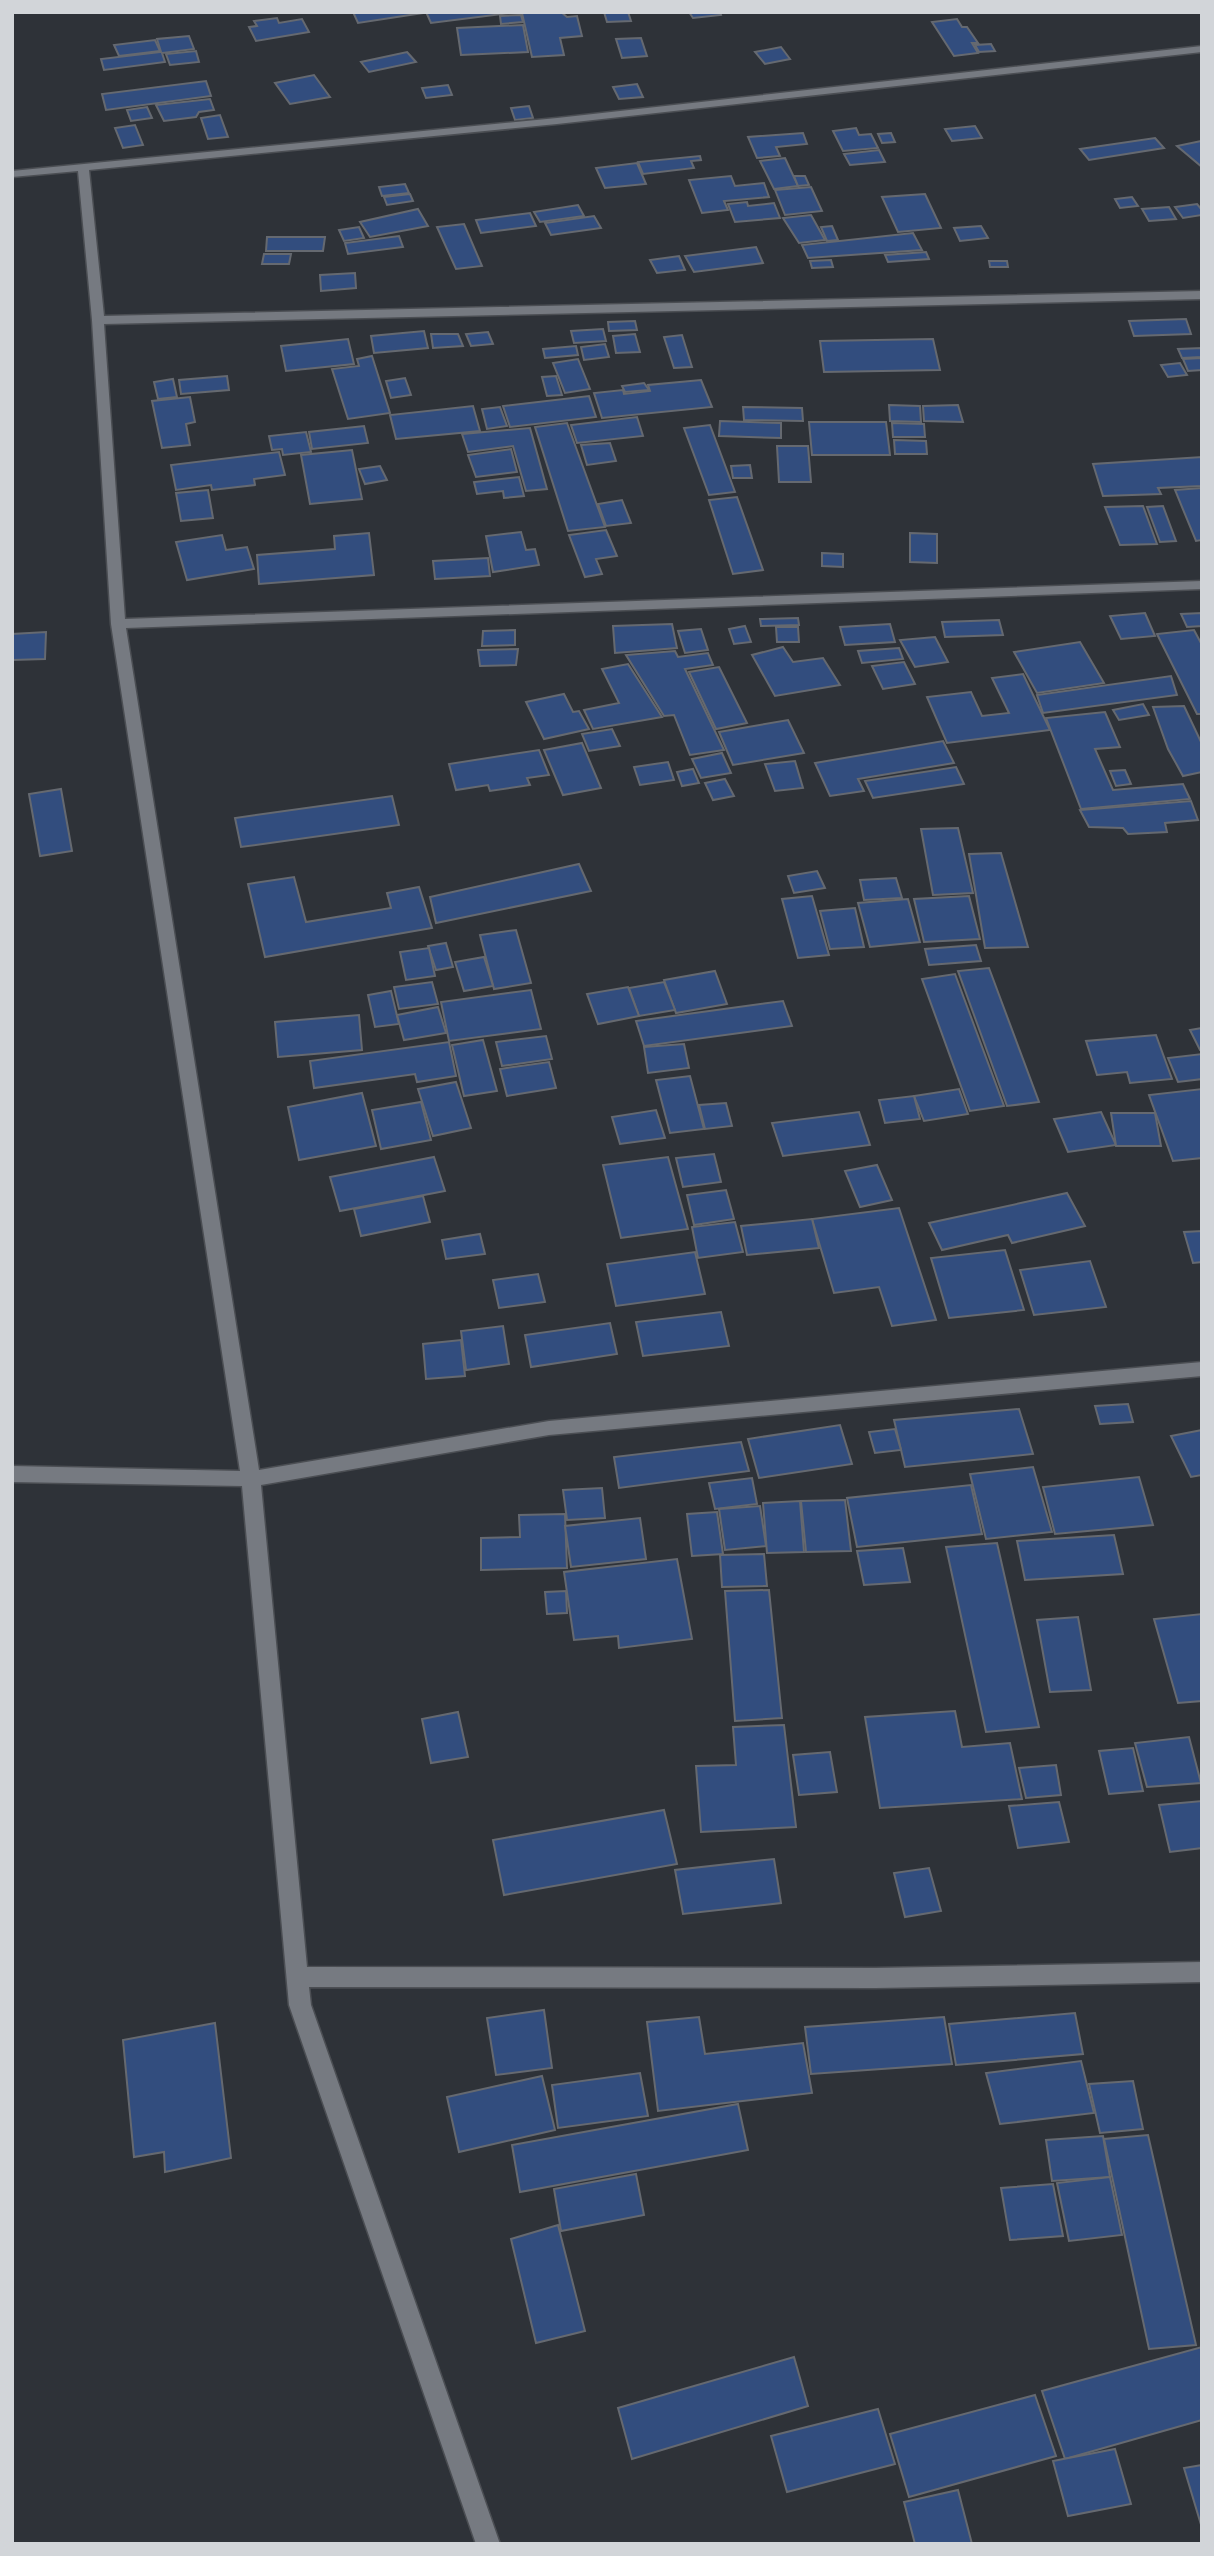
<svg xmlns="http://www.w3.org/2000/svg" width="1214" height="2556" font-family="'Roboto Condensed',sans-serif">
	<rect width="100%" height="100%" fill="#2e3238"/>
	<g fill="#324d7e" stroke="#656970" stroke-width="2">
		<path d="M353 12H422L423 13 358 23Z"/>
		<path d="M426 12H518L431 23Z"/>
		<path d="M561 12 567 17 577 16 582 36 560 38 564 55 532 57 522 13Z"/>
		<path d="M604 12H628L631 21 607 22Z"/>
		<path d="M689 12H720L721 15 693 18Z"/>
		<path d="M521 15 523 22 501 24 500 16Z"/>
		<path d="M277 18 279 23 302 19 309 32 256 41 249 27 257 26 254 21Z"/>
		<path d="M957 19 962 27H967L978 43H972L978 53 954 56 932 22Z"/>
		<path d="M523 25 528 52 461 55 457 28Z"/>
		<path d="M189 36 194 49 162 53 165 62 104 70 101 59 161 52 157 39Z"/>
		<path d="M641 38 647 56 622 58 616 39Z"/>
		<path d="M155 40 160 51 119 56 114 45Z"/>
		<path d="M991 44 995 51 979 52 975 45Z"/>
		<path d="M781 47 790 59 765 64 755 52Z"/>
		<path d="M196 51 199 62 170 65 166 54Z"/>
		<path d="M407 52 416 62 369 72 361 62Z"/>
		<path d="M314 75 330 97 290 104 275 83Z"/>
		<path d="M206 81 211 96 106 110 102 94Z"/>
		<path d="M637 84 643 97 619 99 613 87Z"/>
		<path d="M448 85 452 95 426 98 422 88Z"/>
		<path d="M210 99 214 110 199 112 196 117 164 121 156 105Z"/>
		<path d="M529 106 533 118 515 120 511 108Z"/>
		<path d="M147 107 152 118 131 121 127 110Z"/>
		<path d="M220 115 228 137 208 139 201 118Z"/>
		<path d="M135 125 143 145 123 148 115 128Z"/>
		<path d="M975 126 982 138 952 141 945 129Z"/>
		<path d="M856 128 859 135 871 134 878 148 843 151 833 131Z"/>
		<path d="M803 133 807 144 776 147 780 156 757 158 748 137Z"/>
		<path d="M891 133 895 142 882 143 878 134Z"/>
		<path d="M1155 138 1164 148 1089 160 1080 149Z"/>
		<path d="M1201 141H1202V167L1177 146Z"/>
		<path d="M879 150 885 162 850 165 844 154Z"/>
		<path d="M700 156 701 160 691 161 694 168 643 174 638 162Z"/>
		<path d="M785 158 798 186 774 189 760 161Z"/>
		<path d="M637 163 646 184 605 188 596 168Z"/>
		<path d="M731 176 735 186 764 183 769 197 724 201 728 210 702 213 689 180Z"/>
		<path d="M794 176H805L809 185 798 186Z"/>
		<path d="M405 184 409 193 382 196 379 187Z"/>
		<path d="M811 187 822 211 785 215 775 190Z"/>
		<path d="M410 194 413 201 387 205 384 197Z"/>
		<path d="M925 194 941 228 898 232 882 197Z"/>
		<path d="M1132 197 1138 206 1120 208 1115 199Z"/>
		<path d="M747 202 748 206 774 203 780 218 735 222 728 204Z"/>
		<path d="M1197 204 1202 210V215L1183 218 1175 207Z"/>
		<path d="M578 205 584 216 540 222 534 212Z"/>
		<path d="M1169 207 1176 219 1149 221 1142 209Z"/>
		<path d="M418 209 428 226 370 237 360 222Z"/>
		<path d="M530 213 536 226 481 233 476 220Z"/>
		<path d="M811 215 825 240 799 243 783 218Z"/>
		<path d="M594 216 601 228 551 235 545 223Z"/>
		<path d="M464 224 482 266 456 269 437 227Z"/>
		<path d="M832 226 838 240 827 241 821 227Z"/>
		<path d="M981 226 988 238 960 241 954 228Z"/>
		<path d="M359 227 364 238 344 241 339 230Z"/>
		<path d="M913 233 922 250 808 258 802 245Z"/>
		<path d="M399 236 403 247 348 254 345 243Z"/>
		<path d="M267 237H325L323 251H266Z"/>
		<path d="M756 247 763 263 694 272 685 256Z"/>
		<path d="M926 252 929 259 888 262 885 255Z"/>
		<path d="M264 254H291L289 264H262Z"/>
		<path d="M679 256 685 270 657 273 650 260Z"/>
		<path d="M831 260 833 267 812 268 810 261Z"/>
		<path d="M989 261H1007L1008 267H990Z"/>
		<path d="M355 273 356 288 321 291 320 275Z"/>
		<path d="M1186 319 1191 334 1134 336 1129 321Z"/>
		<path d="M635 321 637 330 609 331 608 322Z"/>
		<path d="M603 329 606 341 574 343 571 331Z"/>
		<path d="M424 331 428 348 374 353 371 336Z"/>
		<path d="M488 332 493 344 471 346 466 334Z"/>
		<path d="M431 334H458L463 346 433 348Z"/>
		<path d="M635 334 640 352 616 353 613 336Z"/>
		<path d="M682 335 692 367 674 368 664 337Z"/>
		<path d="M348 339 354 364 286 371 281 346Z"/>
		<path d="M933 339 940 370 824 372 820 341Z"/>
		<path d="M605 344 609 357 584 360 581 347Z"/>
		<path d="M576 346 578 355 545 358 543 349Z"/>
		<path d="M1202 348V357L1182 358 1178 349Z"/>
		<path d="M372 356 390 413 348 419 332 369 359 366 357 359Z"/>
		<path d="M1202 358V370L1188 371 1183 359Z"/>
		<path d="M578 359 590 389 565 393 553 363Z"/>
		<path d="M1180 363 1187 375 1168 377 1161 365Z"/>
		<path d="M227 376 229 390 181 394 179 380Z"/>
		<path d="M556 376 562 395 547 396 542 377Z"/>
		<path d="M405 378 411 395 391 398 386 381Z"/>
		<path d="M173 379 177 397 158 399 154 382Z"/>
		<path d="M701 380 712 407 602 418 594 393 623 390 624 394 650 391 648 385Z"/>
		<path d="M644 383 649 390 625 392 622 386Z"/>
		<path d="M589 396 596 417 510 427 503 406Z"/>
		<path d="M190 397 195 422 186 424 190 445 162 448 152 401Z"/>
		<path d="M889 405 920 406 921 422 890 421Z"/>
		<path d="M958 405 963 422 924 421 923 406Z"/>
		<path d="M473 406 480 431 396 439 390 415Z"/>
		<path d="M500 407 507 426 487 429 482 409Z"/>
		<path d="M743 407 802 408 803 421 744 420Z"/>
		<path d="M637 417 643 436 577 443 571 425Z"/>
		<path d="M720 421 781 423V438L719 436Z"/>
		<path d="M809 422H886L890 455H812Z"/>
		<path d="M567 423 605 527 568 531 535 427Z"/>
		<path d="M892 423 924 424 925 437H893Z"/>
		<path d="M710 425 735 492 709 495 684 428Z"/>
		<path d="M364 426 368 443 312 449 309 432Z"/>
		<path d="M530 428 547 489 526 491 513 446 468 452 462 434Z"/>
		<path d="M306 432 311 452 283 455 282 449 272 450 269 436Z"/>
		<path d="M894 440 926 441 927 454H895Z"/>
		<path d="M610 443 616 461 587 465 581 445Z"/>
		<path d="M777 446H808L811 482H779Z"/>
		<path d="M511 449 517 472 476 477 468 455Z"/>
		<path d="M352 450 362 499 310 504 301 455Z"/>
		<path d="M279 452 285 475 254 479 255 485 212 490 211 485 176 490 171 465Z"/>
		<path d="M1202 457V486L1158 488 1161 494 1103 496 1093 464Z"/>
		<path d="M750 465 752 478H733L731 466Z"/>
		<path d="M380 466 387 480 365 484 359 469Z"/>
		<path d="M519 477 524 496 504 498 503 491 477 494 474 482Z"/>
		<path d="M1202 488V540L1196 541 1175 490Z"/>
		<path d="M208 490 213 518 181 521 176 493Z"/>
		<path d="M737 497 763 570 733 574 709 500Z"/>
		<path d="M622 500 631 523 606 526 598 504Z"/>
		<path d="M1143 506 1157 544 1120 545 1105 507Z"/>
		<path d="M1163 506 1176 541 1160 542 1147 507Z"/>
		<path d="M606 530 617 556 596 559 602 574 585 577 569 535Z"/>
		<path d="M521 532 526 550 535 549 539 565 493 572 486 536Z"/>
		<path d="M369 533 374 575 259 584 257 555 335 549 334 536Z"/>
		<path d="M910 533 937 534V563L910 562Z"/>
		<path d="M222 535 226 550 247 547 254 569 187 580 176 542Z"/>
		<path d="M822 553 843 554V567L822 566Z"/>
		<path d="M488 558 490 576 435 579 433 561Z"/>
		<path d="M1145 613 1155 636 1121 639 1110 616Z"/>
		<path d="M1202 613V626L1187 627 1181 614Z"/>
		<path d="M798 618 799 625 761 626 760 619Z"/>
		<path d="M999 620 1003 635 945 637 942 622Z"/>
		<path d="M672 624 677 648 615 653 613 626Z"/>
		<path d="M890 624 895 642 845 645 840 627Z"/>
		<path d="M745 626 751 642 734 644 729 629Z"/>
		<path d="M776 627H798L799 642H777Z"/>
		<path d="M701 629 708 650 685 653 678 631Z"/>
		<path d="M515 630V645L482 646 483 631Z"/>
		<path d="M1194 630 1202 645V714H1197L1157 634Z"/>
		<path d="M46 632 45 659 12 660V634Z"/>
		<path d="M935 637 948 662 915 667 900 640Z"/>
		<path d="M1080 642 1104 683 1037 693 1014 652Z"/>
		<path d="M783 647 793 662 823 658 840 685 775 696 752 655Z"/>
		<path d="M899 648 903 659 862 663 858 651Z"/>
		<path d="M518 649 516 665 480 666 478 650Z"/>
		<path d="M675 651 678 657 708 653 713 665 685 669 724 750 690 755 674 715 664 716 626 655Z"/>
		<path d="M904 662 915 684 883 689 872 666Z"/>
		<path d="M628 664 662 717 593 729 584 710 619 703 602 669Z"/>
		<path d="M719 667 747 723 716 729 689 672Z"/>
		<path d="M1023 674 1050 730 947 743 927 697 971 692 982 716 1009 713 992 678Z"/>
		<path d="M1171 676 1177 695 1043 713 1037 695Z"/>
		<path d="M564 694 573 712 579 711 589 729 544 739 526 702Z"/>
		<path d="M1143 704 1149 715 1119 720 1113 710Z"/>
		<path d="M1184 706 1202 744V772L1183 776 1168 749 1153 707Z"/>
		<path d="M1105 712 1120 747 1095 749 1113 790 1183 784 1190 799 1081 809 1046 718Z"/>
		<path d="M788 720 804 753 733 765 719 732Z"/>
		<path d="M612 729 620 746 589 751 582 734Z"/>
		<path d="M943 741 954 763 858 779 864 791 830 796 815 763Z"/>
		<path d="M582 743 601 788 563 795 544 750Z"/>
		<path d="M539 750 549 775 527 778 530 785 490 791 488 785 456 790 449 764Z"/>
		<path d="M722 753 731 773 701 778 692 759Z"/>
		<path d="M795 761 803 788 775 791 765 764Z"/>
		<path d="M668 762 674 780 640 785 634 767Z"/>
		<path d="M956 767 964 784 873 798 865 781Z"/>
		<path d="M693 769 699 783 682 786 677 772Z"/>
		<path d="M1125 770 1131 784 1116 786 1110 771Z"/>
		<path d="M725 779 734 796 713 800 705 783Z"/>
		<path d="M61 789 72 851 40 856 29 794Z"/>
		<path d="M392 796 399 825 241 847 235 818Z"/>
		<path d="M1191 801 1198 820 1165 823 1167 832 1128 834 1123 828 1089 827 1080 810Z"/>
		<path d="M958 828 973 893 933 895 921 829Z"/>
		<path d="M1001 853 1028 947 985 948 969 854Z"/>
		<path d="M579 864 591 891 436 923 430 897Z"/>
		<path d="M817 871 825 888 794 893 788 876Z"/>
		<path d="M294 877 306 922 391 908 387 893 419 887 432 928 265 957 248 884Z"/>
		<path d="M896 878 902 898 864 900 860 880Z"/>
		<path d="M812 896 829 955 798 958 782 899Z"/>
		<path d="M969 896 980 939 924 942 914 899Z"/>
		<path d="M908 899 920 942 870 947 858 903Z"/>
		<path d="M855 908 864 947 830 949 820 911Z"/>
		<path d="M516 930 531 983 494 989 480 935Z"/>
		<path d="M446 943 453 967 436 970 428 946Z"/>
		<path d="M976 945 981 961 929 965 925 949Z"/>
		<path d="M429 948 435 976 406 980 400 952Z"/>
		<path d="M484 957 493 986 464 991 455 962Z"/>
		<path d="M989 968 1039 1102 1007 1106 958 971Z"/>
		<path d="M715 971 727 1004 676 1013 664 980Z"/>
		<path d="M955 974 1004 1106 970 1111 922 979Z"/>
		<path d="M432 982 438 1004 399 1009 394 987Z"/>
		<path d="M664 982 675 1010 639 1016 629 988Z"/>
		<path d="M628 987 639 1016 598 1024 587 994Z"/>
		<path d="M531 990 541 1029 449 1041 441 1002Z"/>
		<path d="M391 991 399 1024 375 1027 368 995Z"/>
		<path d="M783 1001 792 1026 644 1046 636 1021Z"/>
		<path d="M438 1007 446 1033 404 1040 397 1015Z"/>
		<path d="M359 1015 362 1050 278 1057 275 1022Z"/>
		<path d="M1202 1028V1050H1200L1190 1030Z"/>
		<path d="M1156 1035 1172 1079 1130 1083 1127 1072 1097 1075 1086 1041Z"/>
		<path d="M546 1036 552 1059 502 1066 496 1042Z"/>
		<path d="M483 1040 497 1091 464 1096 452 1045Z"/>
		<path d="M449 1042 456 1076 417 1082 415 1074 314 1088 310 1061Z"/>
		<path d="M684 1044 689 1068 648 1073 644 1047Z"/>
		<path d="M1202 1054V1079L1178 1082 1168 1058Z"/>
		<path d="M549 1062 556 1088 507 1096 500 1069Z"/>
		<path d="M690 1076 704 1129 670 1133 656 1080Z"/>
		<path d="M456 1082 471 1128 433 1136 418 1089Z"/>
		<path d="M959 1089 968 1114 924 1121 914 1096Z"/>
		<path d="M1202 1089V1158L1173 1161 1149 1095Z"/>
		<path d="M362 1093 376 1146 299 1160 288 1107Z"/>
		<path d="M914 1096 920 1119 885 1123 879 1100Z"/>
		<path d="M421 1102 431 1140 381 1149 372 1110Z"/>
		<path d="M726 1103 732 1126 705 1129 699 1105Z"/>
		<path d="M656 1110 665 1138 620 1144 612 1117Z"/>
		<path d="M859 1112 870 1145 783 1156 772 1123Z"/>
		<path d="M1101 1112 1116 1145 1068 1152 1054 1119Z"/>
		<path d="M1111 1113H1155L1161 1146H1116Z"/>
		<path d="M714 1154 721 1182 683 1187 676 1158Z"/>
		<path d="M434 1157 445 1191 340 1211 330 1177Z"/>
		<path d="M668 1157 688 1229 621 1238 603 1165Z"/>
		<path d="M877 1165 892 1200 860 1207 845 1171Z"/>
		<path d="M726 1190 734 1219 694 1225 687 1195Z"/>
		<path d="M1067 1193 1085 1226 1012 1243 1008 1235 942 1250 929 1223Z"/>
		<path d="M423 1196 430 1222 361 1236 354 1209Z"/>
		<path d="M899 1208 936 1320 892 1326 879 1287 834 1293 812 1219Z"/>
		<path d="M812 1219 819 1248 747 1255 741 1226Z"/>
		<path d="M735 1222 743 1252 698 1258 692 1227Z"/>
		<path d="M1202 1231V1262L1193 1263 1184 1232Z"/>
		<path d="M480 1234 485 1254 446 1259 442 1240Z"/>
		<path d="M1005 1250 1024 1310 949 1318 931 1258Z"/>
		<path d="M695 1252 705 1294 616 1306 607 1264Z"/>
		<path d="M1090 1261 1106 1307 1034 1315 1020 1270Z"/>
		<path d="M538 1274 545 1302 499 1308 493 1280Z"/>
		<path d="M721 1312 729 1346 643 1356 636 1322Z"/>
		<path d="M610 1323 617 1354 531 1367 525 1335Z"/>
		<path d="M503 1326 509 1364 466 1370 461 1331Z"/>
		<path d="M461 1340 465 1376 426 1379 423 1344Z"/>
		<path d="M1128 1404 1133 1422 1100 1424 1095 1406Z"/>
		<path d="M1019 1409 1033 1454 905 1467 894 1420Z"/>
		<path d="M840 1425 852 1464 759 1478 748 1439Z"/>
		<path d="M895 1429 901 1450 875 1453 869 1432Z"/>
		<path d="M1202 1430V1475L1191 1477 1171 1436Z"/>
		<path d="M741 1442 749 1471 619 1488 614 1457Z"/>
		<path d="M1033 1467 1052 1532 986 1539 970 1474Z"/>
		<path d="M1139 1477 1153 1525 1055 1534 1043 1487Z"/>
		<path d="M752 1478 757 1504 715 1509 709 1483Z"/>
		<path d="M971 1485 982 1534 857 1547 847 1498Z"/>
		<path d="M602 1488 605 1518 567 1520 563 1490Z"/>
		<path d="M845 1500 851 1551 806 1552 801 1501Z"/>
		<path d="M800 1501 804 1552 767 1553 763 1503Z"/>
		<path d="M760 1506 766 1546 725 1550 719 1509Z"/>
		<path d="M717 1512 723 1554 692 1556 687 1514Z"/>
		<path d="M565 1514 567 1568 481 1570V1538L520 1537 519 1515Z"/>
		<path d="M640 1518 646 1559 571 1567 565 1526Z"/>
		<path d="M1114 1535 1123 1574 1025 1580 1017 1541Z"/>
		<path d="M997 1543 1039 1727 986 1732 946 1547Z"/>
		<path d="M903 1548 910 1582 864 1585 857 1551Z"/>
		<path d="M764 1554 767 1586 722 1587 720 1555Z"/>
		<path d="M677 1559 692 1639 619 1648 618 1636 574 1640 564 1572Z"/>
		<path d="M769 1590 782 1718 735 1721 725 1591Z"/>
		<path d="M566 1591 567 1613 547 1614 545 1592Z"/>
		<path d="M1202 1614V1701L1178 1703 1154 1619Z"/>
		<path d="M1078 1617 1091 1690 1050 1692 1037 1620Z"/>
		<path d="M955 1711 962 1747 1010 1743 1022 1799 880 1808 865 1717Z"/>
		<path d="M458 1712 468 1757 431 1763 422 1719Z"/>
		<path d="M784 1725 796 1827 701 1832 696 1766 736 1765 733 1727Z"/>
		<path d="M1189 1737 1201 1783 1147 1787 1135 1743Z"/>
		<path d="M1133 1748 1143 1791 1109 1794 1099 1751Z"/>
		<path d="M830 1752 837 1792 799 1795 793 1755Z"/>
		<path d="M1056 1765 1061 1795 1026 1798 1019 1768Z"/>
		<path d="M1202 1801V1848L1170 1852 1159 1805Z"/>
		<path d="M1059 1802 1069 1842 1018 1848 1009 1806Z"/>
		<path d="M664 1810 677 1864 504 1895 493 1840Z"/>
		<path d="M774 1859 781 1903 683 1914 675 1870Z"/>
		<path d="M929 1868 941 1911 905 1917 894 1873Z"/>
		<path d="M544 2010 552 2068 496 2075 487 2018Z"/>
		<path d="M1075 2013 1083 2054 956 2065 949 2024Z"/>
		<path d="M699 2017 705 2054 803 2043 812 2093 658 2111 647 2022Z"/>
		<path d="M944 2017 952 2064 811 2074 805 2027Z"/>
		<path d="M215 2023 231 2158 165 2172 164 2152 134 2157 123 2040Z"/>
		<path d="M1081 2061 1094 2113 1000 2124 986 2073Z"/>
		<path d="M640 2073 648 2116 558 2128 552 2085Z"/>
		<path d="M542 2076 555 2130 459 2152 447 2097Z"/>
		<path d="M1133 2081 1143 2129 1100 2133 1089 2084Z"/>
		<path d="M738 2104 748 2150 520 2192 512 2145Z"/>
		<path d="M1148 2135 1196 2345 1149 2349 1104 2139Z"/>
		<path d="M1103 2136 1110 2177 1052 2181 1046 2140Z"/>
		<path d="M636 2174 644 2215 561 2231 554 2189Z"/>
		<path d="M1110 2177 1122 2235 1069 2241 1057 2183Z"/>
		<path d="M1053 2184 1063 2236 1010 2240 1001 2188Z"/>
		<path d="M558 2225 585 2331 536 2343 511 2239Z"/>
		<path d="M1202 2347V2420L1065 2459 1042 2391Z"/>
		<path d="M794 2357 808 2406 632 2459 618 2408Z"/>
		<path d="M1035 2395 1056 2456 909 2497 890 2434Z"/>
		<path d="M878 2409 895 2464 787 2492 771 2436Z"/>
		<path d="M1115 2449 1131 2504 1068 2516 1053 2461Z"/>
		<path d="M1202 2465V2528L1184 2468Z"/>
		<path d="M958 2490 972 2544H915L904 2502Z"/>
	</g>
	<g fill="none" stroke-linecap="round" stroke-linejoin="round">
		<defs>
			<path id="street" d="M1202 46V52L557 124 89 170 104 316 1202 291V299L104 324 125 619 1202 581V589L126 628 259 1470 549 1421 1202 1362V1376L549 1435 261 1485 307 1967 875 1968 1202 1962V1982L875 1988 309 1987 311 2005 500 2544H476L289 2005 242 1486 12 1482V1466L240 1471 111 624 92 320 78 171 12 177V171L557 118Z"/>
		</defs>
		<use href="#street" stroke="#4b4e53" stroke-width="3"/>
		<use href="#street" fill="#767a81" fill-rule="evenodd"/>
	</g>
	<rect width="1214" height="2556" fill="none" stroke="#d2d5d9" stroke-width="28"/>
</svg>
